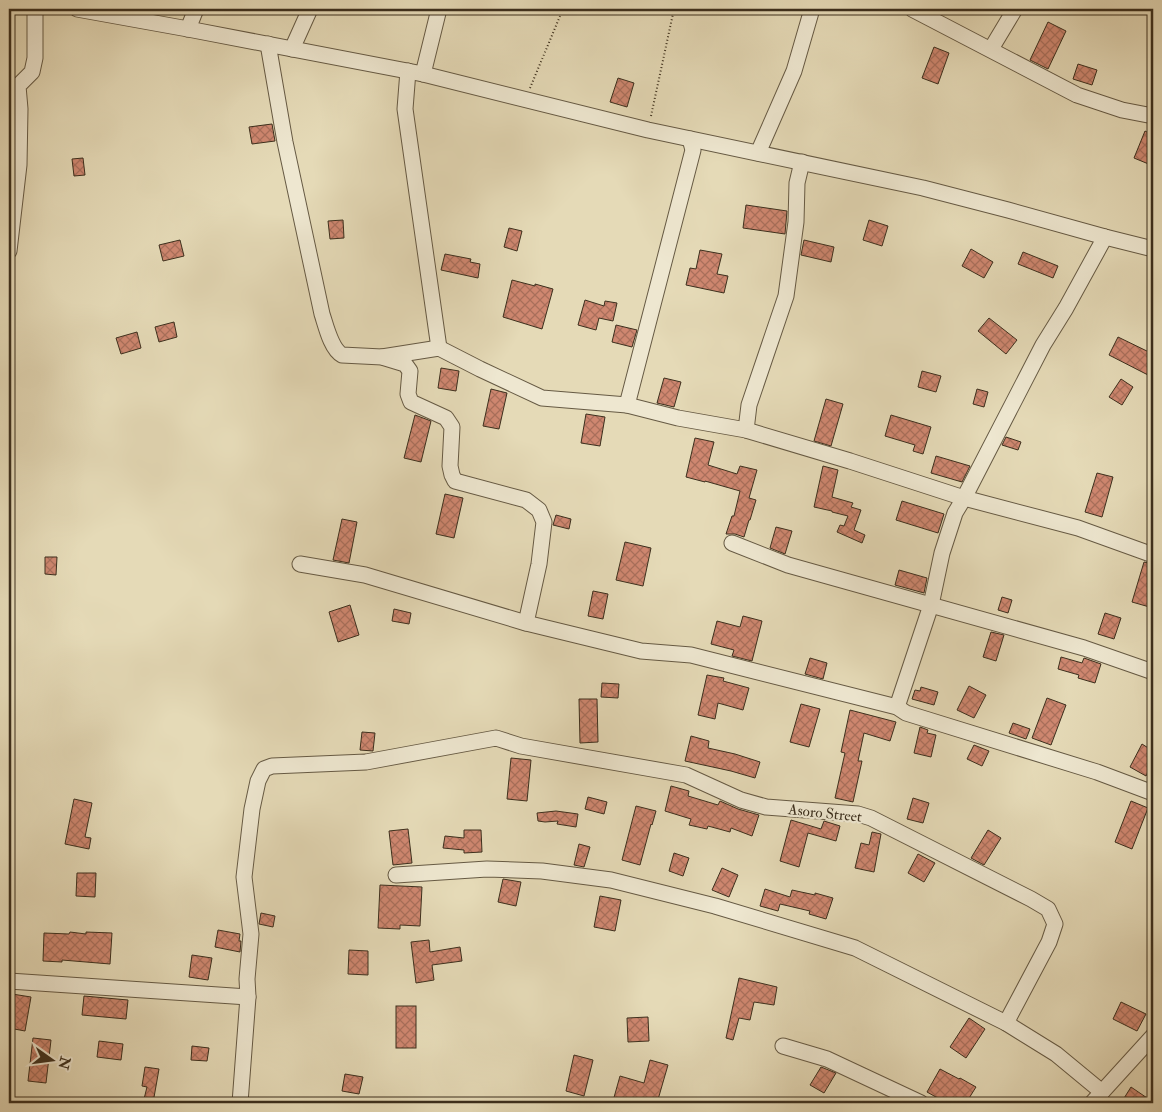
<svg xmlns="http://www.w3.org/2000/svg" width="1162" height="1112" font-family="'IM FELL Double Pica',serif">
	<defs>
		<pattern id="building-cross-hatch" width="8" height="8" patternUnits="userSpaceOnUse" patternTransform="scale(1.25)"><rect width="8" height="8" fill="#cf8770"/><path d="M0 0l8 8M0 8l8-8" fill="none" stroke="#a96f5b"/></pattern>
	</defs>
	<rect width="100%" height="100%" fill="#e5dab7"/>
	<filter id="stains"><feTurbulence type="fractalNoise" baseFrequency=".004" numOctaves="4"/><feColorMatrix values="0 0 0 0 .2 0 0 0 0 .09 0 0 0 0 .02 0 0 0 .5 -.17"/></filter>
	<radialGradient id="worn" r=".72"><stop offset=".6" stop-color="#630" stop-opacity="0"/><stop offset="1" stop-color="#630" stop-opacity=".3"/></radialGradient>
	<g fill="url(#building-cross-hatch)" stroke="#3c2f1d">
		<path d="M1048 22 1066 31 1048 69 1030 60Z"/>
		<path d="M934 47 949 53 938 84 922 78Z"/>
		<path d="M1078 64 1097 70 1092 85 1073 79Z"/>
		<path d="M618 78 634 83 627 107 610 102Z"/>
		<path d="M272 124 275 141 252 144 249 127Z"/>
		<path d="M1145 131 1153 135V161L1151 165 1134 158Z"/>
		<path d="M83 158 85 175 74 176 72 159Z"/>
		<path d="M746 205 787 211 785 234 743 228Z"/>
		<path d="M343 220 344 238 330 239 328 221Z"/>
		<path d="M869 220 888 226 882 246 863 240Z"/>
		<path d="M509 228 522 231 517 251 504 247Z"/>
		<path d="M180 240 184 256 163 261 159 245Z"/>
		<path d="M804 240 834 247 831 262 801 255Z"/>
		<path d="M971 249 993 262 984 278 962 266Z"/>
		<path d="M700 250 722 254 717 274 728 276 724 293 686 285 690 268 696 269Z"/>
		<path d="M1023 252 1058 266 1053 278 1018 264Z"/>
		<path d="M445 254 471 259 470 262 480 264 478 278 441 270Z"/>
		<path d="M512 280 535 286V284L553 289 542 329 503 317Z"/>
		<path d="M585 300 604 306 605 301 617 303 613 321 599 318 596 330 578 325Z"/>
		<path d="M989 318 1017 340 1006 354 978 331Z"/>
		<path d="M174 322 177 337 159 342 155 327Z"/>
		<path d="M616 325 637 330 632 347 612 342Z"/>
		<path d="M137 332 141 348 121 354 116 338Z"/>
		<path d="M1118 337 1153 354V365L1148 375 1109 355Z"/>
		<path d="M441 368 459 371 456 391 438 388Z"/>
		<path d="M922 371 941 376 936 392 918 387Z"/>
		<path d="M664 378 681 382 674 407 657 403Z"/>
		<path d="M1121 379 1133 387 1122 405 1109 397Z"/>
		<path d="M491 389 507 393 499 429 483 426Z"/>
		<path d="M977 389 988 392 984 407 973 404Z"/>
		<path d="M826 399 843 404 831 446 814 441Z"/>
		<path d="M586 414 605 417 600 446 581 443Z"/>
		<path d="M415 415 431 421 421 462 404 458Z"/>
		<path d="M891 415 931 427 923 454 913 451 915 445 885 436Z"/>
		<path d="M1006 437 1021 442 1018 450 1002 445Z"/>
		<path d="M695 438 714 442 708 465 737 474 740 466 757 470 749 498 756 500 750 520H749L744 537 735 534H726L732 516H734L740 491 705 481V482L686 477Z"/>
		<path d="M936 456 970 466 962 482 931 473Z"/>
		<path d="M823 466 838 470 832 497 853 503 851 507 861 510 854 530 865 535 862 543 837 532 840 525 844 526 848 516 832 512V511L814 507Z"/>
		<path d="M1097 473 1113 477 1102 517 1085 512Z"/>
		<path d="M445 494 463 498 454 538 436 534Z"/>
		<path d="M902 501 944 514 938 533 896 520Z"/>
		<path d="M556 515 571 519 569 529 553 525Z"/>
		<path d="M342 519 357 522 349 563 333 560Z"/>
		<path d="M776 527 792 531 785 554 770 548Z"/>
		<path d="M625 542 651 548 643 586 616 580Z"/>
		<path d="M45 557H57L56 575 45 574Z"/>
		<path d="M1144 562 1153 564V608L1132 602Z"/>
		<path d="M899 570 927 578 924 593 895 585Z"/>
		<path d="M593 591 608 594 603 619 588 616Z"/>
		<path d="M1002 597 1012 600 1008 613 998 610Z"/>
		<path d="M350 605 359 635 338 642 329 612Z"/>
		<path d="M394 609 411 613 409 624 392 621Z"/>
		<path d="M1105 613 1121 618 1114 639 1098 634Z"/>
		<path d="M743 616 762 621 752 661 732 656 734 650 711 644 717 621 740 627Z"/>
		<path d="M991 632 1004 635 996 661 983 657Z"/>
		<path d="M1061 657 1082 663 1084 658 1101 664 1095 683 1078 678 1079 675 1058 669Z"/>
		<path d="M810 658 827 663 823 679 805 674Z"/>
		<path d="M707 675 724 678 723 681 749 688 743 710 718 703 715 719 698 715Z"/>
		<path d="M602 683 619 684 618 698 601 697Z"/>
		<path d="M969 686 986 695 974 718 957 710Z"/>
		<path d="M921 687 938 692 934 705 912 699 915 690 920 691Z"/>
		<path d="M1047 698 1066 705 1051 745 1032 738Z"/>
		<path d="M579 699H597L598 742 580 743Z"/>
		<path d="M801 704 820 709 809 747 790 742Z"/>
		<path d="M850 710 896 722 890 741 864 733 858 761H862L853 802 835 798 845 753 841 752Z"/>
		<path d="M1013 723 1030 729 1026 739 1009 733Z"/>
		<path d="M920 727 928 730 927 733 936 735 931 757 914 753Z"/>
		<path d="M362 732 375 733 373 751 360 750Z"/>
		<path d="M691 736 709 741 708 748 735 754 760 762 755 778 731 771 685 761Z"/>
		<path d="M1142 744 1153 751V763L1146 776 1130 767Z"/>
		<path d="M974 745 989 751 982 766 967 759Z"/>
		<path d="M511 758 531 760 527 801 507 799Z"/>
		<path d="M671 786 689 791 688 796 718 805 720 801 738 809 759 815 752 836 731 828 730 832 708 826 707 829 689 825 691 819 665 811Z"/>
		<path d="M588 797 607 802 604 814 585 809Z"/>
		<path d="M913 798 929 803 923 823 907 819Z"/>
		<path d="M74 799 92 803 85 837 91 838 89 849 65 844Z"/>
		<path d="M1131 801 1148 808 1132 849 1115 842Z"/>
		<path d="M636 806 656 811 652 825 651 824 640 865 622 860Z"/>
		<path d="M556 811 578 814 576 827 557 824 558 821 545 822 538 821 537 813Z"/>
		<path d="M791 820 821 829 824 821 840 826 836 841 808 833 799 867 780 861Z"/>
		<path d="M408 829 412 863 393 865 389 831Z"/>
		<path d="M464 830H481L482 852 464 853V850L443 848 445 836 464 838Z"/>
		<path d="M988 830 1001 838 984 865 971 858Z"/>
		<path d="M872 832 881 834 874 872 855 868 861 843 869 845Z"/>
		<path d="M579 844 590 847 584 867 574 865Z"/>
		<path d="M674 853 689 858 683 876 669 871Z"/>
		<path d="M918 854 935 863 924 882 908 873Z"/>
		<path d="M722 868 738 875 729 897 712 890Z"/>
		<path d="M77 873H96L95 897 76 896Z"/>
		<path d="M503 879 521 882 516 906 498 902Z"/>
		<path d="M380 885 422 887 420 926 400 925V929L378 928Z"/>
		<path d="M765 889 790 897 792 890 815 895V893L833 898 826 919 809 914 810 911 780 904 778 911 760 906Z"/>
		<path d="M600 896 621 900 615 931 594 927Z"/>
		<path d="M261 913 275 916 273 927 259 924Z"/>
		<path d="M218 930 240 934 239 941H241L240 952 215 947Z"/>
		<path d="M70 932 86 934V932L112 933 110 964 62 960V962L43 961 44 933 69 934Z"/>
		<path d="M429 940 430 952 460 947 462 961 432 965 434 980 416 983 411 942Z"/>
		<path d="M349 950 368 951V975L348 974Z"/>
		<path d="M192 955 212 958 208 980 189 977Z"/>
		<path d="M739 978 777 987 774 1005 754 1002 750 1020 739 1018 733 1040 726 1038Z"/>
		<path d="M12 994 31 997 25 1031 9 1028V1010Z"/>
		<path d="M84 996 128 1000 126 1019 82 1015Z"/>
		<path d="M1121 1002 1146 1014 1137 1031 1113 1019Z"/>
		<rect x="396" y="1006" width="20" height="42"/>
		<path d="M648 1017 649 1041 628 1042 627 1018Z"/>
		<path d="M969 1018 985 1029 966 1058 950 1047Z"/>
		<path d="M33 1038 51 1040 46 1083 28 1081Z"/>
		<path d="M99 1041 123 1044 121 1060 97 1057Z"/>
		<path d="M192 1046 209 1048 207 1061 191 1060Z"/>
		<path d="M574 1055 593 1060 584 1096 566 1091Z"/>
		<path d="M650 1060 668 1065 657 1103H622L613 1101 620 1076 644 1083Z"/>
		<path d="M145 1067 159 1069 153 1103H143L147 1087 142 1086Z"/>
		<path d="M821 1067 836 1073 824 1093 810 1085Z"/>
		<path d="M940 1069 959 1079 960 1078 976 1087 966 1103H954L945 1098 943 1101 927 1092Z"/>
		<path d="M345 1074 363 1077 359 1094 342 1091Z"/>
		<path d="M1131 1087 1153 1102V1103H1121Z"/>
	</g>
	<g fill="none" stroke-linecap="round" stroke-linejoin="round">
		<defs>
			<g id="minor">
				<path d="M77 9 188 29 423 74 648 130 923 188 1008 210 1105 237 1153 249"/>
				<path d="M912 9 1077 95 1122 110 1153 116"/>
				<path d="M188 29 196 9"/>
				<path d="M268 44 285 142 322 314C326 326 331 349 342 355L382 357 405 364 410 371 408 394 411 402 446 418 452 427 450 466 452 475 455 481 526 500 539 510 544 522 539 564 526 623"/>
				<path d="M292 49 310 9"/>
				<path d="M991 49 1015 9"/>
				<path d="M408 71 405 109 439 348"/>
				<path d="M423 74 439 9"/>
				<path d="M758 153 794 71 812 9"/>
				<path d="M9 251 19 165 20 109 18 86 32 72 35 58V9"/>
				<path d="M382 357 439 348 480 369 542 398 627 405 678 418 746 430 850 461 964 498 1078 528 1153 555"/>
				<path d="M627 405 693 150 690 139"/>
				<path d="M746 430 749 405 786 296 796 222 797 183 802 162"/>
				<path d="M732 543 788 565 1084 648 1153 672"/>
				<path d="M300 564 365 575 526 623 641 651 691 655 897 707 906 713 1097 772 1153 793"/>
				<path d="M897 707 931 605 942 553 955 513 964 498 1043 345 1066 308 1105 237"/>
				<path d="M396 875 487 869 542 871 611 880 715 906 855 948 1006 1023 1056 1054 1102 1092"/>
				<path d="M9 981 248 997"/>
				<path d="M783 1046 827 1059 921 1103"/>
				<path d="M240 1103 248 997 247 979 251 934 244 877 252 809 258 781 264 769 272 766 366 762 496 738 521 746 686 775 741 800 766 807 858 814 871 818 1031 899 1048 909 1055 924 1049 942 1006 1023"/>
				<path d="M1092 1103 1153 1036"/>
			</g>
		</defs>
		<use href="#minor" stroke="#665a44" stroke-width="17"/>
		<g stroke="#3c2f1d" stroke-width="2" stroke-dasharray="1 2.5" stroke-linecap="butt">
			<path d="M530 88 563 9"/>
			<path d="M651 116 674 9"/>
		</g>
		<use href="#minor" stroke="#eee7d0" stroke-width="15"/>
	</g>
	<g text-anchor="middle" stroke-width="4.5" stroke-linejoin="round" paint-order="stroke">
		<g font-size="15" fill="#3c2f1d" stroke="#eee7d0">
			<text transform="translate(825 813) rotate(6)" y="5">Asoro Street</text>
		</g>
	</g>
	<rect width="1162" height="1112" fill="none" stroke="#e5dab7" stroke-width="30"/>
	<rect x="10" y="10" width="1142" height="1092" fill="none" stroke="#3c2f1d" stroke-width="2.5"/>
	<rect x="15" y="15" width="1132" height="1082" fill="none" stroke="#3c2f1d"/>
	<g transform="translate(52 1060) rotate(104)" stroke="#eee7d0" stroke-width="4" paint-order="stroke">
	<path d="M0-4L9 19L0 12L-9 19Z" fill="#3c2f1d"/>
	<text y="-8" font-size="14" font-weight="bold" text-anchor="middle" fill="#3c2f1d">N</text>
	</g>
	<rect width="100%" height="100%" filter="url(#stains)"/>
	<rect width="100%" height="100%" fill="url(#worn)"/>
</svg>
